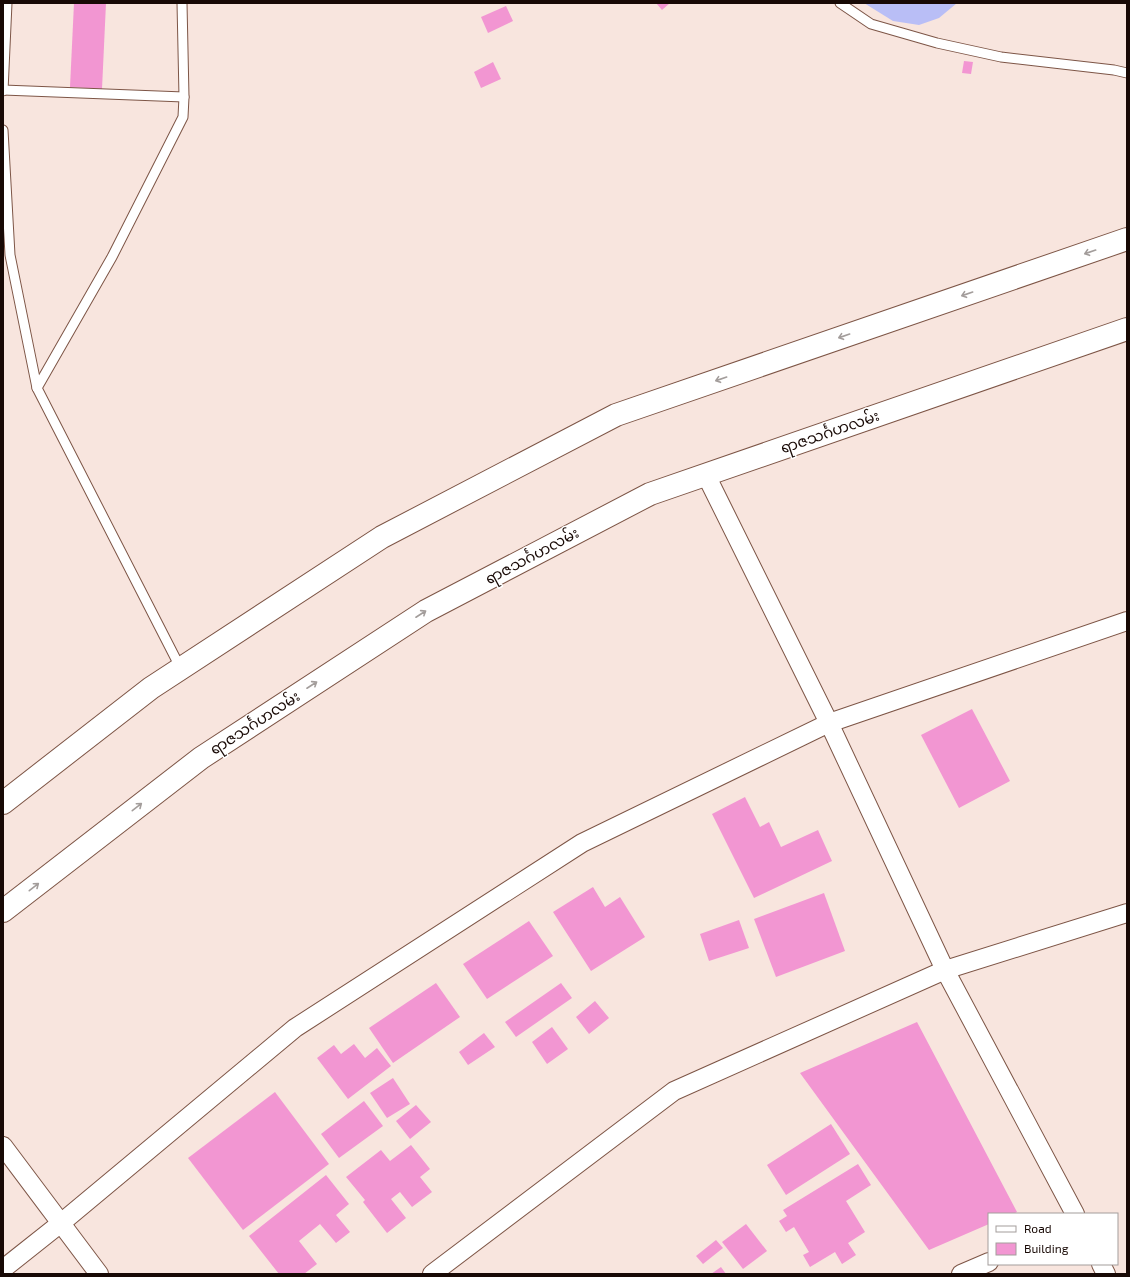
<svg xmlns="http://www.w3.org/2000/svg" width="1130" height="1277" font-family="'Exo 2','Noto Sans Myanmar',sans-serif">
	<rect width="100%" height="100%" fill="#f8e5de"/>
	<path fill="#b9bef6" d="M864 3H957L939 18 919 25 893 21Z"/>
	<g fill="#f296d2">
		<path d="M74 3H106L102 89 70 87Z"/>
		<path d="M656 3H670L662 10Z"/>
		<path d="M506 6 513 21 488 33 481 17Z"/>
		<path d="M964 61 973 62 971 74 962 73Z"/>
		<path d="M493 62 501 79 481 88 474 72Z"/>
		<path d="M972 709 1010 781 959 808 921 735Z"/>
		<path d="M745 797 760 827 769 822 781 847 818 830 832 861 754 898 712 814Z"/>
		<path d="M593 887 605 907 620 897 645 937 591 971 553 912Z"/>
		<path d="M824 893 845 951 776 977 754 919Z"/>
		<path d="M739 920 749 948 709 961 700 934Z"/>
		<path d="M529 921 553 956 487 999 463 964Z"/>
		<path d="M436 983 460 1017 393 1063 369 1028Z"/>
		<path d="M561 983 572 998 516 1037 505 1022Z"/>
		<path d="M595 1001 609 1018 589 1034 576 1017Z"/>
		<path d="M917 1022 1017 1212 1013 1214H989V1224L929 1250 800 1073Z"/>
		<path d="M552 1027 568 1049 547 1064 532 1042Z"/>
		<path d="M484 1033 495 1047 468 1065 459 1052Z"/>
		<path d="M354 1044 365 1058 377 1048 391 1066 348 1099 317 1058 334 1045 341 1054Z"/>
		<path d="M393 1078 410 1104 387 1118 370 1093Z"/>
		<path d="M275 1092 329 1164 243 1230 188 1158Z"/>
		<path d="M364 1101 383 1126 339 1158 321 1134Z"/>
		<path d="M416 1105 431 1122 410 1139 396 1121Z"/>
		<path d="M831 1124 850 1154 786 1195 767 1165Z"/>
		<path d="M411 1145 430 1169 420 1177 432 1192 412 1207 400 1192 391 1199 406 1218 387 1233 363 1202 365 1200 346 1177 381 1150 390 1161Z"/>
		<path d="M858 1164 871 1185 846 1201 865 1232 848 1243 856 1255 842 1264 835 1252 810 1267 803 1255 809 1252 794 1227 786 1232 779 1221 787 1216 783 1210Z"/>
		<path d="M326 1175 349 1204 336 1215 350 1232 336 1243 320 1224 299 1241 317 1264 304 1274H279L249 1236Z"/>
		<path d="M746 1224 767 1251 743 1269 722 1242Z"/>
		<path d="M716 1240 723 1248 703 1264 696 1256Z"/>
		<path d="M721 1267 726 1274H711Z"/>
	</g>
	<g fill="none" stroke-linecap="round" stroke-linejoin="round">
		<defs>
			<g id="lane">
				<path d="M840 3 871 24 937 43 1001 57 1114 70 1127 73"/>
				<path d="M3 90 184 97"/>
				<path d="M3 91 7 3"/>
				<path d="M3 130 10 255 37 388"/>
				<path d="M181 669 37 388 112 257 183 117 184 97 182 3"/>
			</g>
			<g id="street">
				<path d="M706 475 829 723 945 970 1075 1214"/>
				<path d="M3 1146 99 1274"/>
				<path d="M1101 1264 1106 1274"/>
				<path d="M3 1269 61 1223 295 1028 582 843 829 723 1127 621"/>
				<path d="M432 1274 674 1091 945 970 1127 913"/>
				<path d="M961 1274 989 1262"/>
			</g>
			<g id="primary">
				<path d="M3 803 151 688 382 537 616 415 1127 239"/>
				<path d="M3 911 201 758 426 611 650 494 1127 329"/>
			</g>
		</defs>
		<use href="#lane" stroke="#7d5546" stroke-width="11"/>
		<use href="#street" stroke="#7d5546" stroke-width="20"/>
		<use href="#primary" stroke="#7d5546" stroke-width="24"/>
		<use href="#lane" stroke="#fff" stroke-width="9"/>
		<use href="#street" stroke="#fff" stroke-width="18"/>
		<use href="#primary" stroke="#fff" stroke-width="22"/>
	</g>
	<defs><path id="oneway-shaft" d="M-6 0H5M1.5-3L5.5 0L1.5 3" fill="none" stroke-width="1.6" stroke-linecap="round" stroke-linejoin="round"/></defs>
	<g stroke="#a39d9b">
		<use href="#oneway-shaft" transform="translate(1090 252) rotate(161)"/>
		<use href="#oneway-shaft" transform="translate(967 294) rotate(161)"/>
		<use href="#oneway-shaft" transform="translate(844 336) rotate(161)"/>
		<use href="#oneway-shaft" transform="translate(721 379) rotate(161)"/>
		<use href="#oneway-shaft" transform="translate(421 614) rotate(-33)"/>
		<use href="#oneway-shaft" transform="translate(312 685) rotate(-33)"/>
		<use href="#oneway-shaft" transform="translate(137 807) rotate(-38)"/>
		<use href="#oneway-shaft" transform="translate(34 887) rotate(-38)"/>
	</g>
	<g text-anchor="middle" stroke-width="3" stroke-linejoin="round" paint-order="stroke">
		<g font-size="15" fill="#180905" stroke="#fff">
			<text transform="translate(830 432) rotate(-19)" y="5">ရာဇသင်္ဂဟလမ်း</text>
			<text transform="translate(532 556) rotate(-28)" y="5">ရာဇသင်္ဂဟလမ်း</text>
			<text transform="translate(255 723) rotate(-33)" y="5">ရာဇသင်္ဂဟလမ်း</text>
		</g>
	</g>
	<rect width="1130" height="1277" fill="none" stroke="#180905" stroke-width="8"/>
	<rect x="988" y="1213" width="130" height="52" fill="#ffffff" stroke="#a39d9b"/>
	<rect x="996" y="1226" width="20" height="6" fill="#ffffff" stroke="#a39d9b"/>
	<text x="1024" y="1233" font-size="12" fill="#180905">Road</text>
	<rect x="996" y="1243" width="20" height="12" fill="#f296d2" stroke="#a39d9b"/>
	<text x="1024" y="1253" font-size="12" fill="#180905">Building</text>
</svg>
